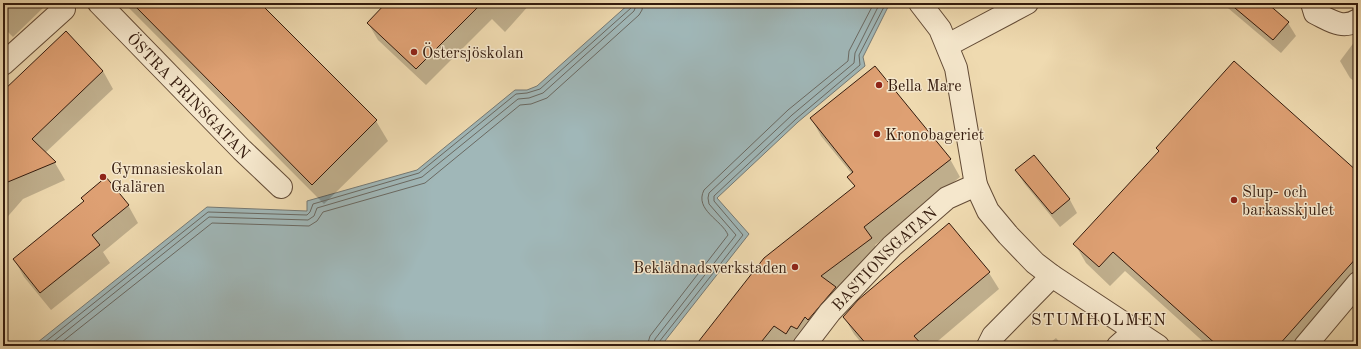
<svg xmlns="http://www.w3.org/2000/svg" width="1361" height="349" font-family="'Old Standard TT',serif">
	<rect width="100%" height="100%" fill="#efdab0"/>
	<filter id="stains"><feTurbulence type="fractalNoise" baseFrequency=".005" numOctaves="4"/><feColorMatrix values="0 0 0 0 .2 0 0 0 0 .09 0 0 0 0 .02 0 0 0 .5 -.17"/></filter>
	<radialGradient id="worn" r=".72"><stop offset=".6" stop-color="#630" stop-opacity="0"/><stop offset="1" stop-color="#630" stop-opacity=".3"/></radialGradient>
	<path fill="#a0b7b8" stroke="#757974" d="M630 3H890L863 57 865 66 798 122 717 198 749 234 661 346H33L207 207 307 211V201L417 170 515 90H527L537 86Z"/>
	<g fill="#0003">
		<path d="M3 3H43L45 6 13 37 3 27Z"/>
		<path d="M124 3H259L376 121 388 141 324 204Z"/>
		<path d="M388 3H531L505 32 492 19 426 85 378 40 368 23Z"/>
		<path d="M1222 3H1267L1288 23 1296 36 1281 53Z"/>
		<path d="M66 33 103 71 113 89 45 153 55 163 65 180 23 199 3 222V94Z"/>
		<path d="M1358 37V84L1350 78 1340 61Z"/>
		<path d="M811 118 950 159 960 177 875 245 882 257 800 346H788L785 344 783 346H697L855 187 849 177 852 174 821 136Z"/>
		<path d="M1034 156 1070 200 1077 213 1060 227 1024 183 1016 170Z"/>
		<path d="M1358 173V288L1306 346H1208L1125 271 1110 286 1086 263 1075 244Z"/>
		<path d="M82 198 128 205 138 223 103 252 110 263 51 310 24 277 14 259 84 202Z"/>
		<path d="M949 225 989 273 999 289 932 346H864L854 334 844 317Z"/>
		<path d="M1056 338 1063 346H1046Z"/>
	</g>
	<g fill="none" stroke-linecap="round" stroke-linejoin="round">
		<g stroke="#6a6962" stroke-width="1">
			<path d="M40 346 208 212 307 215 310 212 313 204 419 173 516 94 527 93 540 89 631 8 632 3"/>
			<path d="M48 346 209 217 308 220 314 216 317 208 422 177 518 99 529 98 543 93 634 11 637 3"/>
			<path d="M57 346 212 223 309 226 317 221 323 212 425 183 520 105 531 104 547 98 639 15 642 10 643 3"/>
			<path d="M647 346 650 336 728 235C722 220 694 210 704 190L788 110 848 61 849 51 874 3"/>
			<path d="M653 346 655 339 736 235 709 204 708 198 709 193 792 115 854 63 855 53 880 3"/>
			<path d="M658 346 659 342 743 235 714 201V196L796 119 860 65 859 55 886 3"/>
		</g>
	</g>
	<g fill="#dea073" stroke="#341b0d">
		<path d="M132 3H260L377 120 312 185Z"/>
		<path d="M386 3H482L416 69 367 23Z"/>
		<path d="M1229 3H1267L1289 22 1273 40Z"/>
		<path d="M66 31 103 71 32 139 56 162 3 184V91Z"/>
		<path d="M1234 61 1358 172V256L1278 346H1218L1113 252 1099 267 1073 244 1159 151 1156 148Z"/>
		<path d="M875 66 951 159 864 227 872 238 821 276 836 287 808 320 805 317 797 329 791 326 786 334 774 326 758 346H695L764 258 855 186 847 177 853 172 810 118Z"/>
		<path d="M1034 155 1070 199 1052 214 1015 170Z"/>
		<path d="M106 177 129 205 92 235 100 245 40 293 13 259 84 201 81 198Z"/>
		<path d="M949 223 990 272 914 336 923 346H868L843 317 858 300Z"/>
	</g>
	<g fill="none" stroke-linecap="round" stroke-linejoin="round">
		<defs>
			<g id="minor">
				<path id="s1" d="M99 3 242 150 281 187"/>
				<path d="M920 3 940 29 956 68 976 185 988 211 1008 235 1035 263 1052 276 1158 346"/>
				<path d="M1312 3 1315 13C1330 20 1342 30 1358 20"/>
				<path d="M948 45 1027 3"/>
				<path d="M3 64 64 9 58 3"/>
				<path id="s2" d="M804 346 830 312 892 246 947 198 976 185"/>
				<path d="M988 346 993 336 1052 276"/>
				<path d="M1118 346 1136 330"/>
				<path d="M1305 346 1358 283"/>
			</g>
		</defs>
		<use href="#minor" stroke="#634b36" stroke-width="24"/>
		<use href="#minor" stroke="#f5e7cc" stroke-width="22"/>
	</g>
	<g fill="#8f2418" stroke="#f5e7cc" stroke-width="1.5">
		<circle cx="414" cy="52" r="4"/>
		<circle cx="879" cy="85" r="4"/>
		<circle cx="877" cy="134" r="4"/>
		<circle cx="103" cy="177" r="4"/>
		<circle cx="1234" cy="200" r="4"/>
		<circle cx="795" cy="267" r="4"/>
	</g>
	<g text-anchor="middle" stroke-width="3" stroke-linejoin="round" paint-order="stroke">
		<g font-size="16" fill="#341b0d" stroke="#f5e7cc" text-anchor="start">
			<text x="422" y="58">Östersjöskolan</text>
			<text x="887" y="91">Bella Mare</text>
			<text x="885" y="140">Kronobageriet</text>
			<text x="111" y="174">Gymnasieskolan<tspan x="111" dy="18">Galären</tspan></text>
			<text x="1242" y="197">Slup- och<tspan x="1242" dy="18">barkasskjulet</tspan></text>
			<text x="787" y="273" text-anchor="end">Beklädnadsverkstaden</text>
		</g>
		<g font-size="16" fill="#341b0d" stroke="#f5e7cc">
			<text dy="6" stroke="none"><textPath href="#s1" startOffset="129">ÖSTRA PRINSGATAN</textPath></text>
			<text dy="6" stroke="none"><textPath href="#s2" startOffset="119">BASTIONSGATAN</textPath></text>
		</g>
		<g font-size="17" letter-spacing="1" fill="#341b0d" stroke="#f5e7cc">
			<text x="1099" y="325">STUMHOLMEN</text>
		</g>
	</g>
	<rect width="1361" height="349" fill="none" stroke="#efdab0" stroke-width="16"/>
	<rect x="4" y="4" width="1353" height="341" fill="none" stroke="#341b0d" stroke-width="2"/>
	<rect x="8" y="8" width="1345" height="333" fill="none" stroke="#341b0d"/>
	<rect width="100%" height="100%" filter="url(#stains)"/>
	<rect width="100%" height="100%" fill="url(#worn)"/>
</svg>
